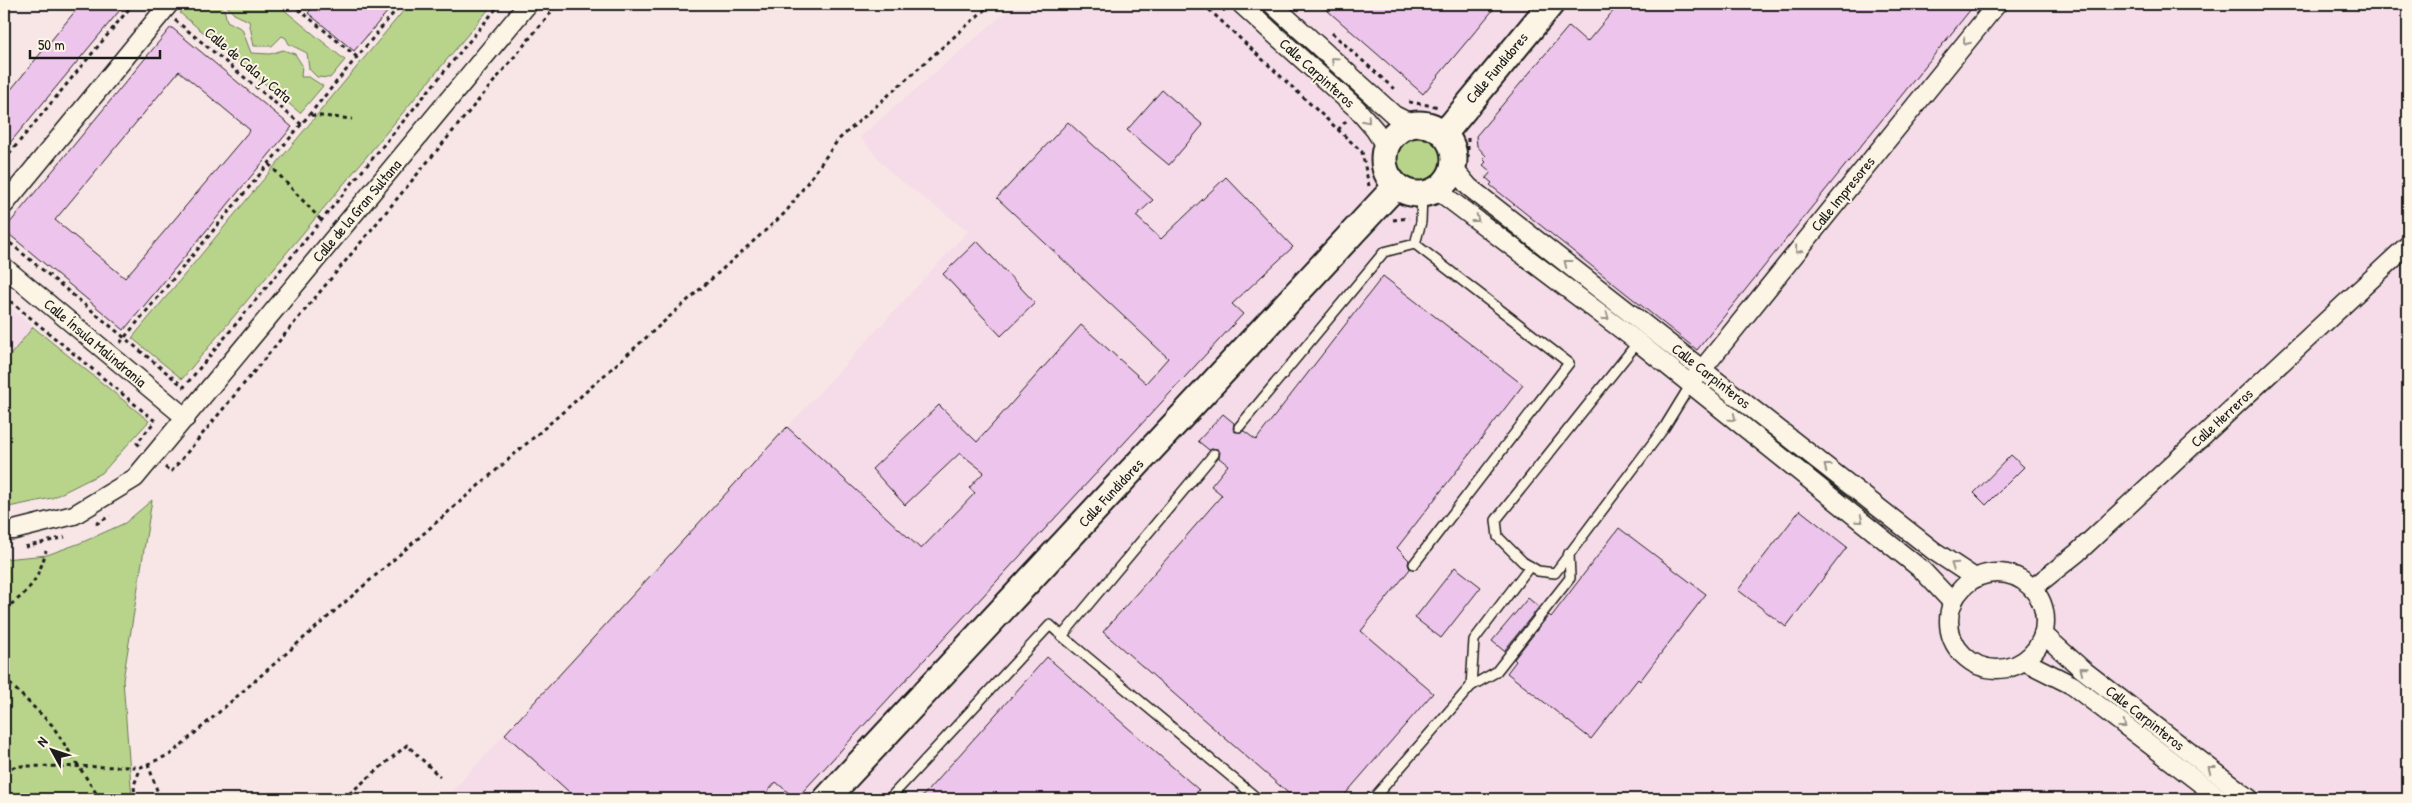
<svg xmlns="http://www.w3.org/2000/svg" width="2412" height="803" font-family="'Patrick Hand',sans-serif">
	<rect width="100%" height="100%" fill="#f8e6e7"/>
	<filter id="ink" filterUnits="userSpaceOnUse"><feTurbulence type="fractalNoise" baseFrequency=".02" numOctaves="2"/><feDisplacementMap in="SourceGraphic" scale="10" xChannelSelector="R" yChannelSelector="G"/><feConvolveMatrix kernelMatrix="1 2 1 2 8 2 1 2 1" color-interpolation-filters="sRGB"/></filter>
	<g filter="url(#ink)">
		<g fill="#f5dce8">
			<path d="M1015 4H2408V799H445L968 231 891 173 860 137Z"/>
			<path d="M4 302 33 327 4 363Z"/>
		</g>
		<g fill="#b8d48b" stroke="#6a7854">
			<path d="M188 4H219L224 9 227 21 242 29 251 53 270 54 283 50 295 54 302 65 301 77H309L323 86 300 113 180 13Z"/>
			<path d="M225 4H277L345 60 330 78 317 77 309 69 307 53 289 44 286 38 282 36 272 46H254L249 21 234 14Z"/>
			<path d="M409 4H493L182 379 132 338Z"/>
			<circle cx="1418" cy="159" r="23"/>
			<path d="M33 327 149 421 102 473 52 498 4 508V363Z"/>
			<path d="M152 500 123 680 132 799H4V559L47 555 83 542 125 523Z"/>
		</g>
		<g fill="#edc4eb" stroke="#1c1c1c" fill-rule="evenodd">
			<path d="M81 4H125L4 150V98Z"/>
			<path d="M316 4H394L354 51 308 13Z"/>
			<path d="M1320 4H1498L1423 94Z"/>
			<path d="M1619 4H1975L1697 350 1490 185 1492 183 1486 178 1491 172 1483 165 1486 162 1483 159 1486 156 1477 146 1476 136 1569 26 1587 42Z"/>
			<path d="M171 27 292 127 124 330 4 230ZM179 71 250 130 125 278 55 220Z"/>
			<path d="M1162 90 1203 125 1169 165 1127 130Z"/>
			<path d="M1068 122 1153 200 1136 216 1161 239 1226 177 1293 247 1232 304 1243 314 796 799 776 782 761 799H577L505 734 787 427 921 549 975 493 969 488 984 472 960 453 905 505 872 469 939 405 977 442 1081 325 1146 383 1168 358 997 198Z"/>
			<path d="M977 241 1035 303 1001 336 943 274Z"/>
			<path d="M1383 276 1523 385 1397 548 1409 560 1408 564 1410 569 1361 631 1433 693 1341 799H1295L1103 632 1222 495 1211 486 1228 465 1219 458 1220 452 1218 449 1209 450 1198 441 1223 414 1234 423 1233 429 1235 432 1244 431 1256 440Z"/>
			<path d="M2011 455 2024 467 1986 505 1974 493Z"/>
			<path d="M1800 510 1847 547 1786 627 1738 590Z"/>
			<path d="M1619 528 1706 594 1640 681 1638 679 1591 739 1507 673 1516 661 1514 659 1549 615 1551 617Z"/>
			<path d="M1455 567 1481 587 1441 638 1415 618Z"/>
			<path d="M1528 598 1539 607 1504 651 1492 641Z"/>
			<path d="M1047 657 1199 790 1190 799H920Z"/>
		</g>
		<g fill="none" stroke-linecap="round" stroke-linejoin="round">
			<defs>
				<g id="lane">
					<path d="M1415 244 1421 222 1422 194"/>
					<path d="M1638 342 1496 520 1498 537 1523 562 1538 571 1555 573 1664 428 1691 384"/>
					<path d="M1239 427 1384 252 1415 244 1569 363 1414 564"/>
					<path d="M1214 454 1062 636 1258 799"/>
					<path d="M1471 686 1496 672 1570 578 1569 553"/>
					<path d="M889 799 1050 625 1062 636"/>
					<path d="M1373 799 1471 686 1474 640 1530 566"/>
				</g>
				<g id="street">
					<path d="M1241 4 1357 109 1375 130 1386 147"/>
					<path d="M1272 4 1394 115 1412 124"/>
					<path d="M1453 168 1469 187 1934 551 1975 578"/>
					<path d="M1437 190 1638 342 1922 570 1953 603"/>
					<path d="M4 205 169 4"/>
					<path d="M4 267 186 418"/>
					<path d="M1696 377 1997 4"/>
					<path d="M4 530H14L74 515 135 478 528 4"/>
					<circle cx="1997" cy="621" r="48"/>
					<path d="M2033 588 2077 553 2408 245"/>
					<path d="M2043 634 2082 669 2250 799"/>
					<path d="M2024 661 2072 685 2221 799"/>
				</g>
				<g id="secondary">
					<circle cx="1419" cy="159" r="35"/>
					<path d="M1444 134 1551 4"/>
					<path d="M826 799 1396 186"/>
				</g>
			</defs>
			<use href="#lane" stroke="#1c1c1c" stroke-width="12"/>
			<use href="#street" stroke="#1c1c1c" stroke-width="21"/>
			<use href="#secondary" stroke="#1c1c1c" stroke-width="29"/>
			<g stroke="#1c1c1c" stroke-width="3" stroke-dasharray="4 4" stroke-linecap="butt">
				<path d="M292 4 357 57"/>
				<path d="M1203 4 1362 152 1369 186"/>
				<path d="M1217 4 1225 11"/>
				<path d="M175 20 302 125"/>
				<path d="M1332 33 1394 89"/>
				<path d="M1409 102 1440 107"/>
				<path d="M311 115 352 119"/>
				<path d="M1338 130 1347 120"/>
				<path d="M1468 138V159"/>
				<path d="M4 160 133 4"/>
				<path d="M269 164 321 220"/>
				<path d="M1393 220 1409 218"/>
				<path d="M4 238 184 387 500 4"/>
				<path d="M4 296 155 421 137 443 141 447"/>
				<path d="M120 343 401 4"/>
				<path d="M165 467 171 472 558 4"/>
				<path d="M96 524 110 516"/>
				<path d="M25 547 65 537"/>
				<path d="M4 609C29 593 38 580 46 551"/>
				<path d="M4 678 52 725 100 799"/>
				<path d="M148 764 160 799"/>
				<path d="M4 769 19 766 140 767"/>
				<path d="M4 796 6 799"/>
				<path d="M135 799 134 785 141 767 171 754 580 397 786 212 838 140 991 4"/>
				<path d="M343 799 407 745 440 777"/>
			</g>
			<use href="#lane" stroke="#fcf5e5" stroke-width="9"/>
			<use href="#street" stroke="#fcf5e5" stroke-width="18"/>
			<use href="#secondary" stroke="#fcf5e5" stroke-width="25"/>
		</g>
		<defs><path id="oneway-chevron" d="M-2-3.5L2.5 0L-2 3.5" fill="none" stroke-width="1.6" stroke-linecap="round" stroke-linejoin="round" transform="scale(1.25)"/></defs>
		<g stroke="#97938b">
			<use href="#oneway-chevron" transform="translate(1966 42) rotate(129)"/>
			<use href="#oneway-chevron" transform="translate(1334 60) rotate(-138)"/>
			<use href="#oneway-chevron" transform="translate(1367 120) rotate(49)"/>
			<use href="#oneway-chevron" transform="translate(1476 219) rotate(37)"/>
			<use href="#oneway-chevron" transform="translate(1798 250) rotate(129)"/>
			<use href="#oneway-chevron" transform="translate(1567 263) rotate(-142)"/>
			<use href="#oneway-chevron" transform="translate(1606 317) rotate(37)"/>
			<use href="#oneway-chevron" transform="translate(1733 418) rotate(39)"/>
			<use href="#oneway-chevron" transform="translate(1827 467) rotate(-142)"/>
			<use href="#oneway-chevron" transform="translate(1860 520) rotate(39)"/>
			<use href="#oneway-chevron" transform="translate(1954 565) rotate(-146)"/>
			<use href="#oneway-chevron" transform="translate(2083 670) rotate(-141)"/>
			<use href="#oneway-chevron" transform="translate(2123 725) rotate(38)"/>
			<use href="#oneway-chevron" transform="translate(2211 769) rotate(-142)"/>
		</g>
	</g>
	<g text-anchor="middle" stroke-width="4" stroke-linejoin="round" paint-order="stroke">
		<g font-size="15" fill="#1c1c1c" stroke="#fcf5e5">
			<text transform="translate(248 65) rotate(40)" y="5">Calle de Cala y Cata</text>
			<text transform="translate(1497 68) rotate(-50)" y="5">Calle Fundidores</text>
			<text transform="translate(1317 73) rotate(42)" y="5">Calle Carpinteros</text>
			<text transform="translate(1843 194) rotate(-51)" y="5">Calle Impresores</text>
			<text transform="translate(357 211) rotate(-50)" y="5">Calle de la Gran Sultana</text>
			<text transform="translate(95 343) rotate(40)" y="5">Calle Ínsula Malindrania</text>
			<text transform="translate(1711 376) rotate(38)" y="5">Calle Carpinteros</text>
			<text transform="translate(2222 418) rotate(-43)" y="5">Calle Herreros</text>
			<text transform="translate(1111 493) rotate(-47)" y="5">Calle Fundidores</text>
			<text transform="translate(2145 718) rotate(38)" y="5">Calle Carpinteros</text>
		</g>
	</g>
	<rect width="2412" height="803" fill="none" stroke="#fcf5e5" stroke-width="20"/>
	<rect x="10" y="10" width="2392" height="783" fill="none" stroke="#1c1c1c" stroke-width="2" filter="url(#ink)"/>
	<g transform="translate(52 750) rotate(310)" stroke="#fcf5e5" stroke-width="4" paint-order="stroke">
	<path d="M0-4L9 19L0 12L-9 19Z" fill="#1c1c1c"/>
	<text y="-8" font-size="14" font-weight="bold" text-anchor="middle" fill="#1c1c1c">N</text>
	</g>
	<path d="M30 50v8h130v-8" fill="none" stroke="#1c1c1c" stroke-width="2.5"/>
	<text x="38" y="50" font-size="15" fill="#1c1c1c" stroke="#fcf5e5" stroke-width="4" paint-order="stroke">50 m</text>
</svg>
